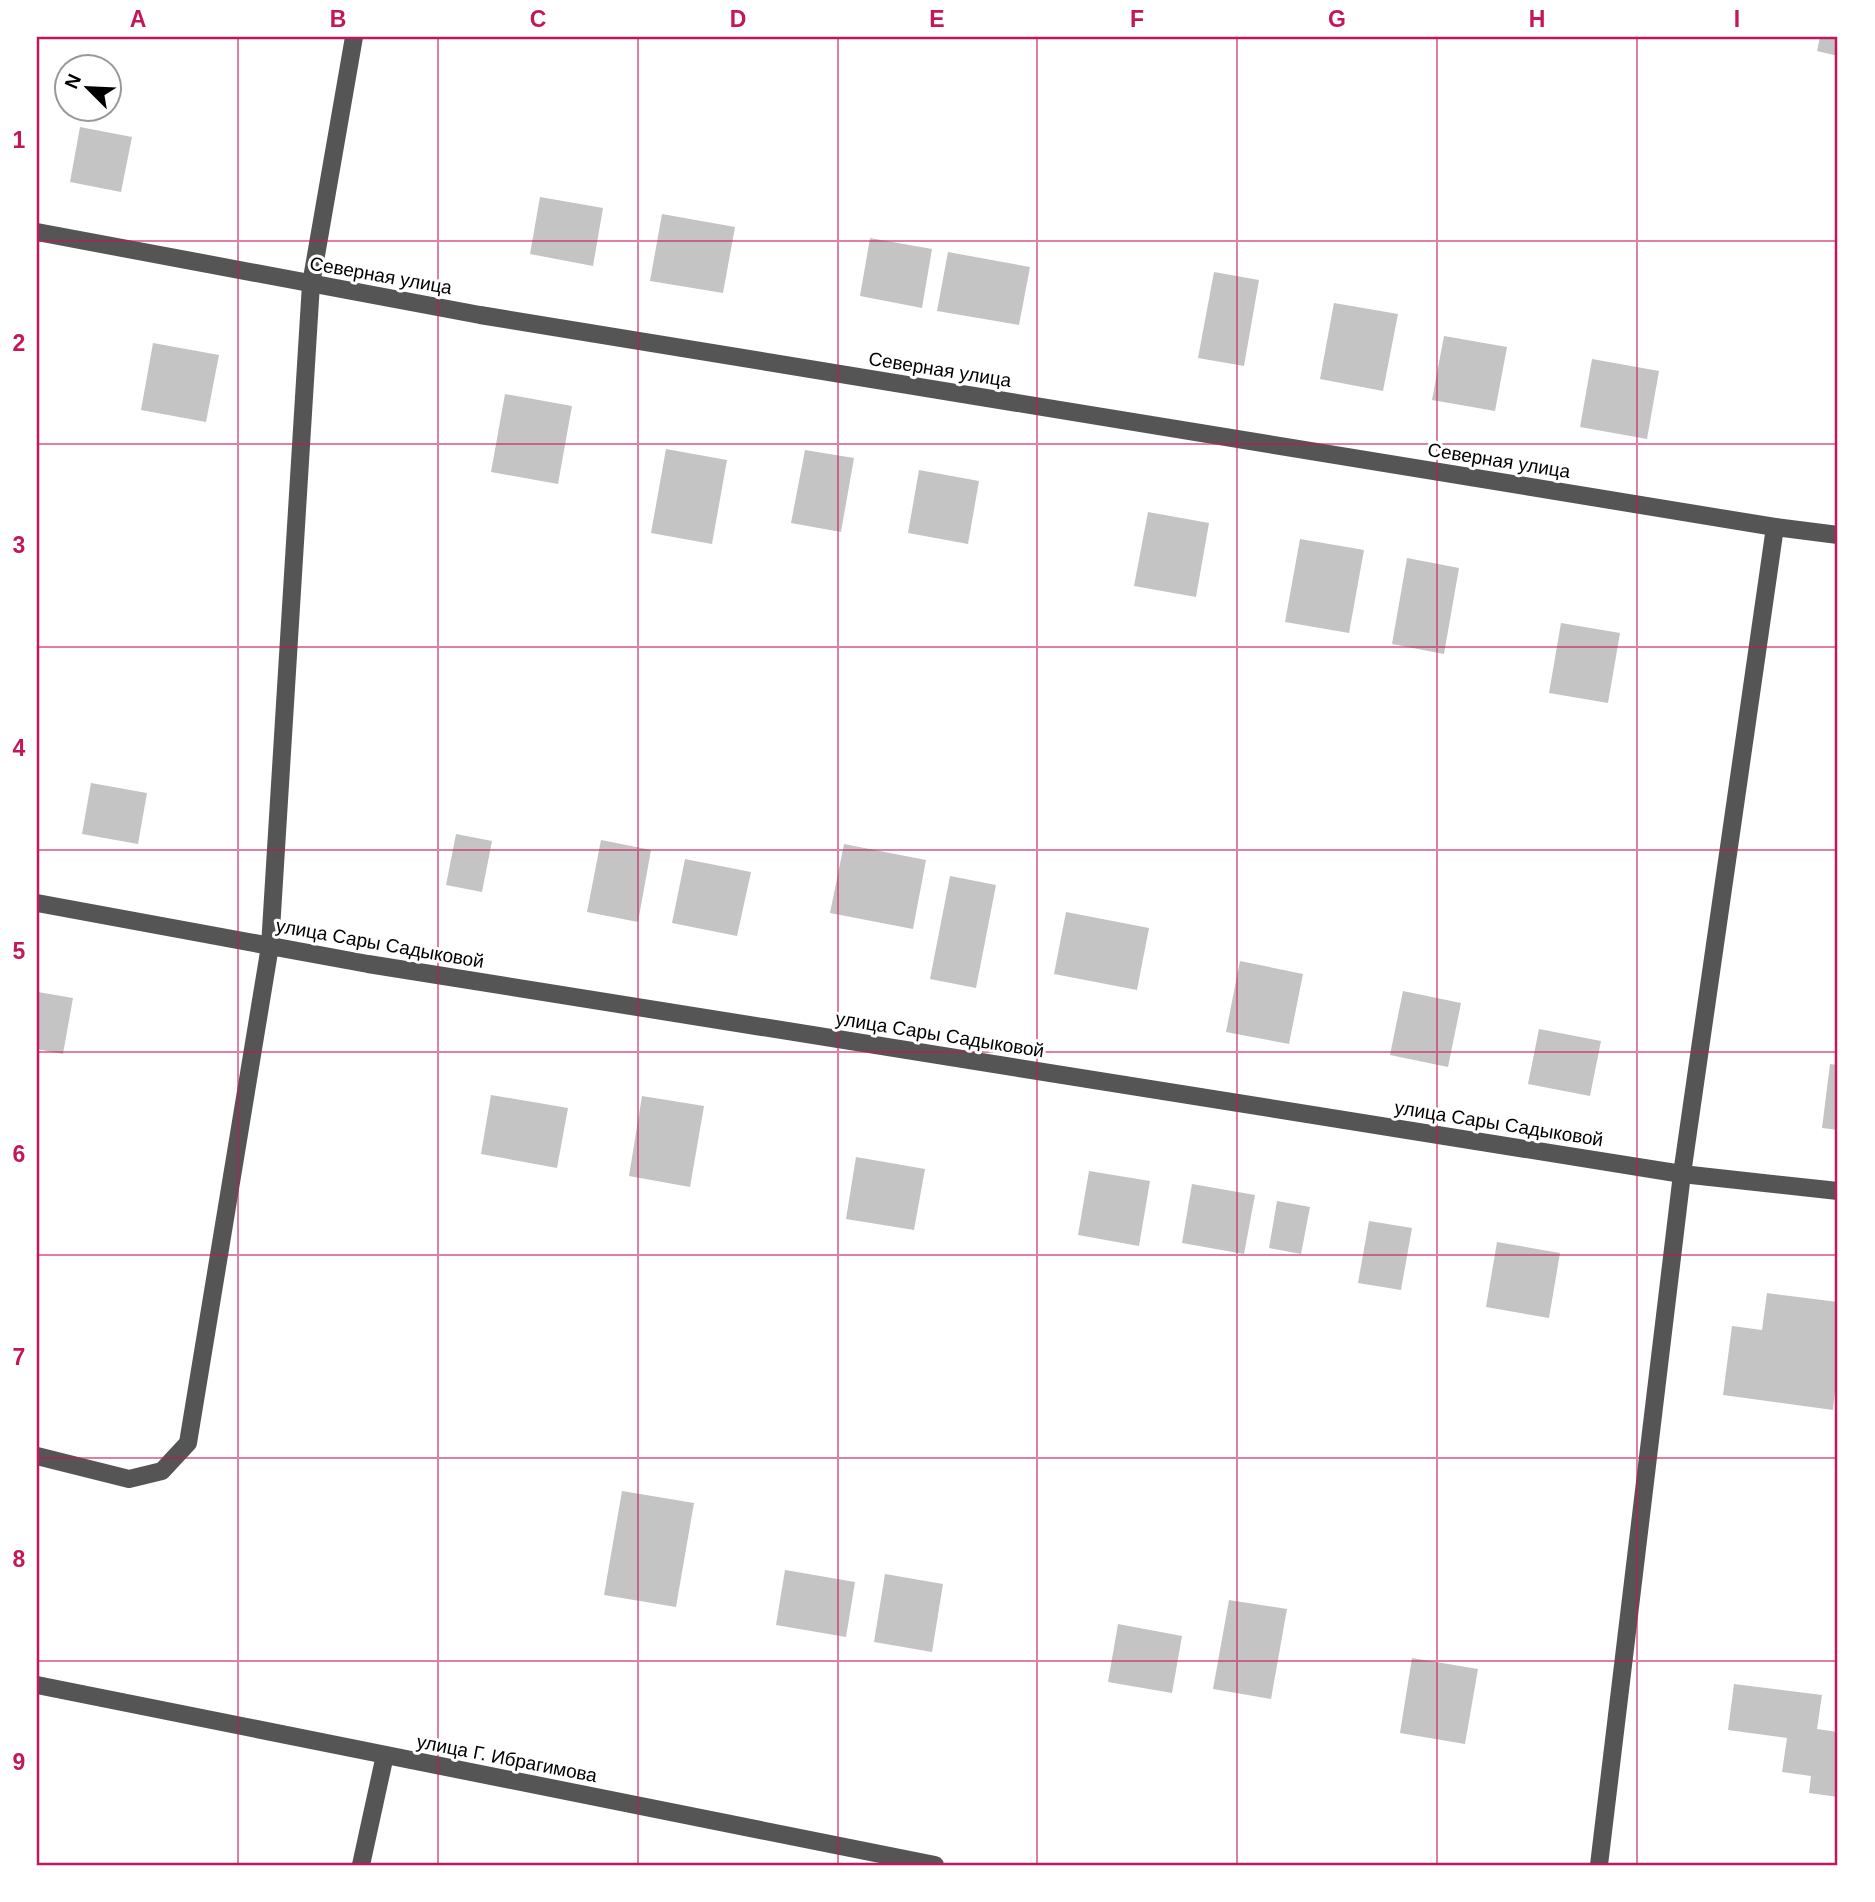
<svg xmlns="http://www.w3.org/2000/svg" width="1875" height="1902" font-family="Arial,sans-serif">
	<rect width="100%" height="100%" fill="#fff"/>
	<g fill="#c4c4c4">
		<path d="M1820 37H1838V56L1817 51Z"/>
		<path d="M80 127 132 137 121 192 70 182Z"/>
		<path d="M540 197 603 208 593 266 530 254Z"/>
		<path d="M662 214 735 227 723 293 650 281Z"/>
		<path d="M870 238 932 249 922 308 860 296Z"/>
		<path d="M948 252 1030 267 1019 325 937 311Z"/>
		<path d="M1214 272 1259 280 1244 366 1198 358Z"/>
		<path d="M1334 303 1398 314 1383 391 1320 379Z"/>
		<path d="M1444 336 1507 347 1495 411 1432 400Z"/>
		<path d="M153 343 219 355 206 422 141 410Z"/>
		<path d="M1592 359 1659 371 1647 439 1580 427Z"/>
		<path d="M505 394 572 406 558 484 491 472Z"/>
		<path d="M666 449 727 460 712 544 651 533Z"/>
		<path d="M805 450 854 458 841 532 791 523Z"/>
		<path d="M919 470 979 481 968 544 908 533Z"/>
		<path d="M1148 512 1209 523 1196 597 1134 586Z"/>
		<path d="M1300 539 1364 550 1349 633 1285 622Z"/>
		<path d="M1407 558 1459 568 1444 654 1392 644Z"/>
		<path d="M1561 623 1620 633 1608 703 1549 693Z"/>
		<path d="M91 783 147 793 138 844 82 834Z"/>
		<path d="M456 834 492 841 482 892 446 885Z"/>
		<path d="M601 840 651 850 638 922 587 912Z"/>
		<path d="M844 844 926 860 913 929 830 913Z"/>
		<path d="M685 859 751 872 737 936 672 923Z"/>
		<path d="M950 876 996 885 976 988 930 979Z"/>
		<path d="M1066 912 1149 928 1137 990 1054 974Z"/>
		<path d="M1240 961 1303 974 1289 1044 1226 1032Z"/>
		<path d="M1403 991 1461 1003 1448 1067 1390 1055Z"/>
		<path d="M38 992 73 998 63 1054 37 1049Z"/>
		<path d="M1539 1029 1601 1041 1590 1096 1528 1084Z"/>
		<path d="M1830 1064 1838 1065V1130L1822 1128Z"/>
		<path d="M491 1095 568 1108 557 1168 481 1154Z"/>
		<path d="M642 1096 704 1106 690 1187 629 1176Z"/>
		<path d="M856 1157 925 1169 914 1230 846 1219Z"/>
		<path d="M1089 1171 1150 1181 1139 1246 1078 1235Z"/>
		<path d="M1192 1184 1255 1195 1244 1254 1182 1243Z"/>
		<path d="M1277 1201 1310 1207 1301 1254 1269 1248Z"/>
		<path d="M1369 1221 1412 1228 1401 1290 1358 1283Z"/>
		<path d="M1497 1242 1560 1253 1549 1318 1486 1307Z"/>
		<path d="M1767 1293 1838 1302V1364L1833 1410 1723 1395 1732 1326 1762 1330Z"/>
		<path d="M622 1491 694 1503 676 1607 604 1595Z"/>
		<path d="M785 1570 855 1582 846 1637 776 1625Z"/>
		<path d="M885 1574 943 1584 932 1652 874 1642Z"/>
		<path d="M1229 1600 1287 1609 1271 1699 1213 1689Z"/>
		<path d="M1118 1624 1182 1636 1172 1693 1108 1682Z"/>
		<path d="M1412 1658 1478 1669 1465 1744 1400 1733Z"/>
		<path d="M1734 1684 1822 1695 1817 1729 1838 1732V1797L1809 1793 1811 1776 1782 1772 1787 1738 1728 1730Z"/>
	</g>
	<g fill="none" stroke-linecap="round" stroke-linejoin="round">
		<g stroke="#555" stroke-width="18">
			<path d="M37 232 480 315 1775 527 1838 535"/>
			<path d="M37 903 368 964 1682 1174 1838 1191"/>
			<path d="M37 1456 129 1479 162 1471 188 1443 270 946 311 284 354 37"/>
			<path d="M37 1685 935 1865"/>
			<path d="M361 1865 385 1755"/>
			<path d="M1599 1865 1682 1174 1775 527"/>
		</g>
	</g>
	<path fill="none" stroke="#c2185b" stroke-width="2" stroke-opacity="0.55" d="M238 37V1865M438 37V1865M638 37V1865M838 37V1865M1037 37V1865M1237 37V1865M1437 37V1865M1637 37V1865M37 241H1838M37 444H1838M37 647H1838M37 850H1838M37 1052H1838M37 1255H1838M37 1458H1838M37 1661H1838"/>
	<g text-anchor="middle" stroke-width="6" stroke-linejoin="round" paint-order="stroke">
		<g font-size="19" fill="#000" stroke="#fff">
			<text transform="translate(381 275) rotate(10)" y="7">Северная улица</text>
			<text transform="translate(940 369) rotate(9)" y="7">Северная улица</text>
			<text transform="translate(1499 460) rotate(9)" y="7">Северная улица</text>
			<text transform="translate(380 943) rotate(10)" y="7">улица Сары Садыковой</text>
			<text transform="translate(940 1034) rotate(9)" y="7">улица Сары Садыковой</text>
			<text transform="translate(1499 1123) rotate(9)" y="7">улица Сары Садыковой</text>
			<text transform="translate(507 1758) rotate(11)" y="7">улица Г. Ибрагимова</text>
		</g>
	</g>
	<rect width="1875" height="1902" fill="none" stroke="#ffffff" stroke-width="77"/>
	<g transform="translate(88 88) rotate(294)"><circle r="33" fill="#ffffff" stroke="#999999" stroke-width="2"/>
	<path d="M0-5L12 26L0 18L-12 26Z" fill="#000000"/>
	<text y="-10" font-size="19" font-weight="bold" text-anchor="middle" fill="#000000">N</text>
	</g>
	<rect x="38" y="38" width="1798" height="1826" fill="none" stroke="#c2185b" stroke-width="2.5"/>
	<g font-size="23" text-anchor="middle" font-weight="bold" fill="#c2185b">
		<text x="138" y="27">A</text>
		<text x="338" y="27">B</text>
		<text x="538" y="27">C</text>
		<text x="738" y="27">D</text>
		<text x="937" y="27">E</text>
		<text x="1137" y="27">F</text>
		<text x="1337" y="27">G</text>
		<text x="1537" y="27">H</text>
		<text x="1737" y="27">I</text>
		<text x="19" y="148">1</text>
		<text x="19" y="351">2</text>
		<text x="19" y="553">3</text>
		<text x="19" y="756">4</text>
		<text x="19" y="959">5</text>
		<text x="19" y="1162">6</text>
		<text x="19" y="1365">7</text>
		<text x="19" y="1567">8</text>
		<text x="19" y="1770">9</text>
	</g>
</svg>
